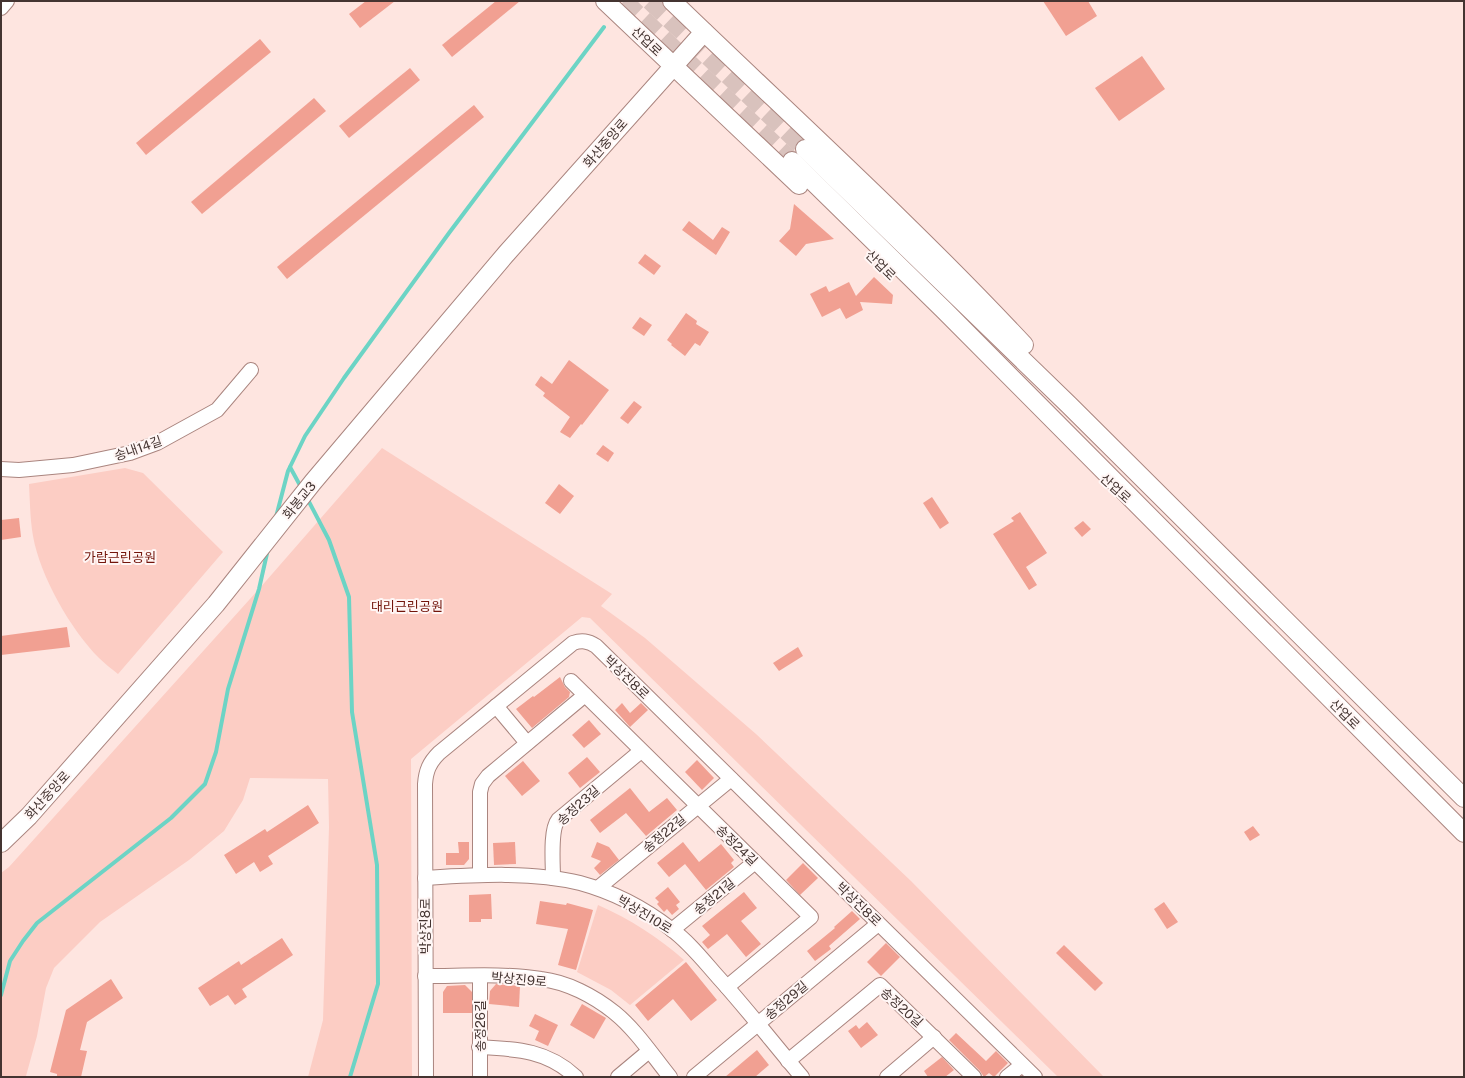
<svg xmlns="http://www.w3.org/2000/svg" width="1465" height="1078" font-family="'Public Sans','Noto Sans KR',sans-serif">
	<rect width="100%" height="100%" fill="#fee5e0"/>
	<g fill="#fccdc4">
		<path d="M382 448 612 594 601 606 645 638 756 734 911 881 1104 1077H1058L590 618 582 617 411 759 412 1077H308L323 1020 329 827 328 779 250 778 243 800 224 831 189 860 100 922 54 968 46 988 37 1036 26 1076 1 1077V873L9 867 259 589Z"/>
		<path d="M125 468 143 473 223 552 118 674C112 669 105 664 99 658 71 630 40 576 33 536 30 519 30 502 29 484Z"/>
		<path d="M598 905C630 919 658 937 684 960L630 1005 611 990 577 972Z"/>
	</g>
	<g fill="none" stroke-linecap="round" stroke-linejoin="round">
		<g stroke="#6cd4c5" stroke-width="4">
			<path d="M290 467 302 489"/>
			<path d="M307 498 329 540 349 597 352 712 377 865 378 984 350 1077"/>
			<path d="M276 517 288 471 305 436 344 378 449 233 604 27"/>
			<path d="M1 995 10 961 23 941 37 923 171 818 205 784 216 752 228 689 259 589 268 549"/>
		</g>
	</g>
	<g fill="#f1a092">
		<path d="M366 1H395L360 28 349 14Z"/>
		<path d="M496 1H520L452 57 442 45Z"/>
		<path d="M1043 1H1088L1097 16 1066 36Z"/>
		<path d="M260 39 271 52 146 155 136 143Z"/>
		<path d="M1142 56 1165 89 1119 121 1095 88Z"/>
		<path d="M410 68 420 80 349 138 339 126Z"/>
		<path d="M314 98 326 111 202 214 191 202Z"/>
		<path d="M474 105 484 117 287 279 277 267Z"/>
		<path d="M794 204 834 239 806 244 796 256 779 241 790 229Z"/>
		<path d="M689 221 713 240 722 227 730 232 716 255 682 230Z"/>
		<path d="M645 254 661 266 654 275 638 263Z"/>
		<path d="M874 277 893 295 892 304 860 302 863 310 846 319 840 308 822 317 810 294 826 286 829 292 849 282 856 296Z"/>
		<path d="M686 313 697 321 696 324 709 332 700 346 695 343 685 356 671 345 672 344 667 340Z"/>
		<path d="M640 317 652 325 644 336 632 328Z"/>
		<path d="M569 360 609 390 582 425 581 424 570 438 560 432 570 417 543 396 545 393 535 385 541 376 552 384Z"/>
		<path d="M634 401 642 407 628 424 620 418Z"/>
		<path d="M603 445 614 453 608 462 596 454Z"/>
		<path d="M559 484 574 496 560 514 545 503Z"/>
		<path d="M932 497 949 523 940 529 923 503Z"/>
		<path d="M1020 512 1047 553 1026 567 1037 585 1029 590 993 534 1014 521 1011 518Z"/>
		<path d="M19 518 21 537 1 540V520Z"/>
		<path d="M1083 521 1091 529 1082 537 1074 528Z"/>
		<path d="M67 627 70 647 1 655V636Z"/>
		<path d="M798 647 803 656 779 671 773 663Z"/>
		<path d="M560 677 565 687 570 692 569 697 532 728 516 709 533 696 534 697Z"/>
		<path d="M622 703 630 713 641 703 648 710 630 727 615 710Z"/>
		<path d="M589 720 601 734 584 748 572 735Z"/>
		<path d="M587 757 600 772 580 788 568 773Z"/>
		<path d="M697 760 714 778 702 790 685 772Z"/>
		<path d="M523 761 540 781 522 796 505 776Z"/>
		<path d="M630 788 649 812 667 798 677 810 646 836 626 813 600 833 590 820Z"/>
		<path d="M308 805 319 823 268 856 273 864 260 872 254 862 236 874 224 855 265 829 267 832Z"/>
		<path d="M1253 826 1260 835 1250 841 1244 832Z"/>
		<path d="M458 842H469V859L464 865H446V853H459Z"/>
		<path d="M515 842 516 864 494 865 493 843Z"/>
		<path d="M597 842 609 847 619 860 600 875 594 868 601 861 591 857Z"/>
		<path d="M683 842 699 862 721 844 734 860 731 863 734 867 706 890 685 864 669 877 657 863Z"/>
		<path d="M803 863 818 878 800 895 786 880Z"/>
		<path d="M668 887 680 902 676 905 679 909 672 915 667 909 664 912 657 904 659 902 655 898Z"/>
		<path d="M744 892 757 908 741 921 761 944 746 957 727 934 708 949 702 942 710 935 702 926Z"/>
		<path d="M491 894 492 919H481V922H469V895Z"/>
		<path d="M540 901 566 905 567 903 593 910 576 970 558 965 568 929 536 924Z"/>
		<path d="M1164 902 1178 922 1167 929 1154 909Z"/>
		<path d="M852 911 860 919 829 946 831 949 815 961 807 951 835 928 834 927Z"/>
		<path d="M282 938 293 955 242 989 247 997 235 1005 228 995 210 1006 198 988 239 961 241 965Z"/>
		<path d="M886 943 900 957 881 976 867 962Z"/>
		<path d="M1064 945 1103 983 1095 991 1056 953Z"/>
		<path d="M686 962 717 1000 691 1021 673 999 648 1021 635 1005Z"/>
		<path d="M111 979 123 998 87 1022 80 1050 87 1051 81 1077H57V1074L50 1072 66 1010Z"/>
		<path d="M496 984 520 986 519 1007 489 1004 490 991Z"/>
		<path d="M465 985 472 992V1013H443V992L447 986Z"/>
		<path d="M582 1004 606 1018 594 1039 570 1025Z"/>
		<path d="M535 1014 558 1025 548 1046 535 1040 539 1031 529 1026Z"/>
		<path d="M867 1022 878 1035 861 1048 848 1031 856 1025 859 1029Z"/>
		<path d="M956 1033 986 1061 996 1051 1008 1063 994 1077 989 1073 984 1077 980 1071 949 1040Z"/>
		<path d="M757 1050 769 1065 755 1077H725Z"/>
		<path d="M942 1057 954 1070 945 1077H928L924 1071Z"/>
	</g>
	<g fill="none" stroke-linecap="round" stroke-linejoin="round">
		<g stroke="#d9c2bd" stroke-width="18" stroke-dasharray="18 9" stroke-linecap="butt">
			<path d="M624 1 792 161"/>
			<path d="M650 1 805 149"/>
		</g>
		<defs>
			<g id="minor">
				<path d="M1 8 7 1"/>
				<path d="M1 469 19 470 73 465 130 453 157 443 217 410 251 370"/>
				<path d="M571 681 811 917 727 987"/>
				<path d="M496 706 527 743"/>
				<path d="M480 874V792L482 784 488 776 585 695"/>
				<path d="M425 878C474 875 532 871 580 883 613 892 644 908 671 929 689 942 703 960 718 977 747 1009 774 1044 802 1077"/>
				<path d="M553 878C553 864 550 830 558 820L641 751"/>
				<path d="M598 888 731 779"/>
				<path d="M672 930 755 862"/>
				<path d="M425 976C463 976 503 973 541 979 567 982 594 996 615 1013 636 1030 653 1056 670 1077"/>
				<path d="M480 976V1077"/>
				<path d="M479 1047C517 1049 547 1050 576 1077"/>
				<path d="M788 1061 880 985 974 1077"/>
				<path d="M426 1077 425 784C426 771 429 763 439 753L573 643C582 640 588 641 596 646L1035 1077"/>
				<path d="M618 1077 649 1051"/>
				<path d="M694 1077 878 924"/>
				<path d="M887 1077 934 1037"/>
				<path d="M1007 1077 1022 1065"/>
			</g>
			<g id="major">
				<path d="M605 1 799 185"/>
				<path d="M672 1C790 115 912 225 1024 345"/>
				<path d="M805 149 1069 405 1464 798"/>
				<path d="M792 161 944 310 1464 833"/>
				<path d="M1 843 29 816 216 604 313 482 506 254 704 32"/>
			</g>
		</defs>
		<use href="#minor" stroke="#aa857f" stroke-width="16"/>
		<use href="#major" stroke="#aa857f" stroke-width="20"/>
		<use href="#minor" stroke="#fff" stroke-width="14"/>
		<use href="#major" stroke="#fff" stroke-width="18"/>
	</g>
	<g text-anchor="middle" stroke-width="4" stroke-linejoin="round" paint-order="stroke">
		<g font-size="13" fill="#443431" stroke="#fff6f5">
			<text transform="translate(647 41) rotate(43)" y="5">산업로</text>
			<text transform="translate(605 143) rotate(-49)" y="5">화산중앙로</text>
			<text transform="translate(881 265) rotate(45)" y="5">산업로</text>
			<text transform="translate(138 448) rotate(-19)" y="5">송내14길</text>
			<text transform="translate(1116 488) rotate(42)" y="5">산업로</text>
			<text transform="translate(299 500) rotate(-51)" y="5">화봉교3</text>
			<text transform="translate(627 677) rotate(44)" y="5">박상진8로</text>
			<text transform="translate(1345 714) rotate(45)" y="5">산업로</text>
			<text transform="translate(47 795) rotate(-48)" y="5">화산중앙로</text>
			<text transform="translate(578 805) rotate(-42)" y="5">송정23길</text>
			<text transform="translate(664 833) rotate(-40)" y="5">송정22길</text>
			<text transform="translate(737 845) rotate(44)" y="5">송정24길</text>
			<text transform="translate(714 896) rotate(-39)" y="5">송정21길</text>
			<text transform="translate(859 904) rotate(44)" y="5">박상진8로</text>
			<text transform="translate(645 914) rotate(31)" y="5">박상진10로</text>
			<text transform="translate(425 926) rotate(-90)" y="5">박상진8로</text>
			<text transform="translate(519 979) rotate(5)" y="5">박상진9로</text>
			<text transform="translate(786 1000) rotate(-40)" y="5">송정29길</text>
			<text transform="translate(902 1007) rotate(42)" y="5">송정20길</text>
			<text transform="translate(480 1026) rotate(-90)" y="5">송정26길</text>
		</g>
		<g font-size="13" fill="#73150b" stroke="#fff6f5">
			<text x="120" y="562">가람근린공원</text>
			<text x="407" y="611">대리근린공원</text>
		</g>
	</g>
	<rect width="1465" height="1078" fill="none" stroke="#443431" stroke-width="4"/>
</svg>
